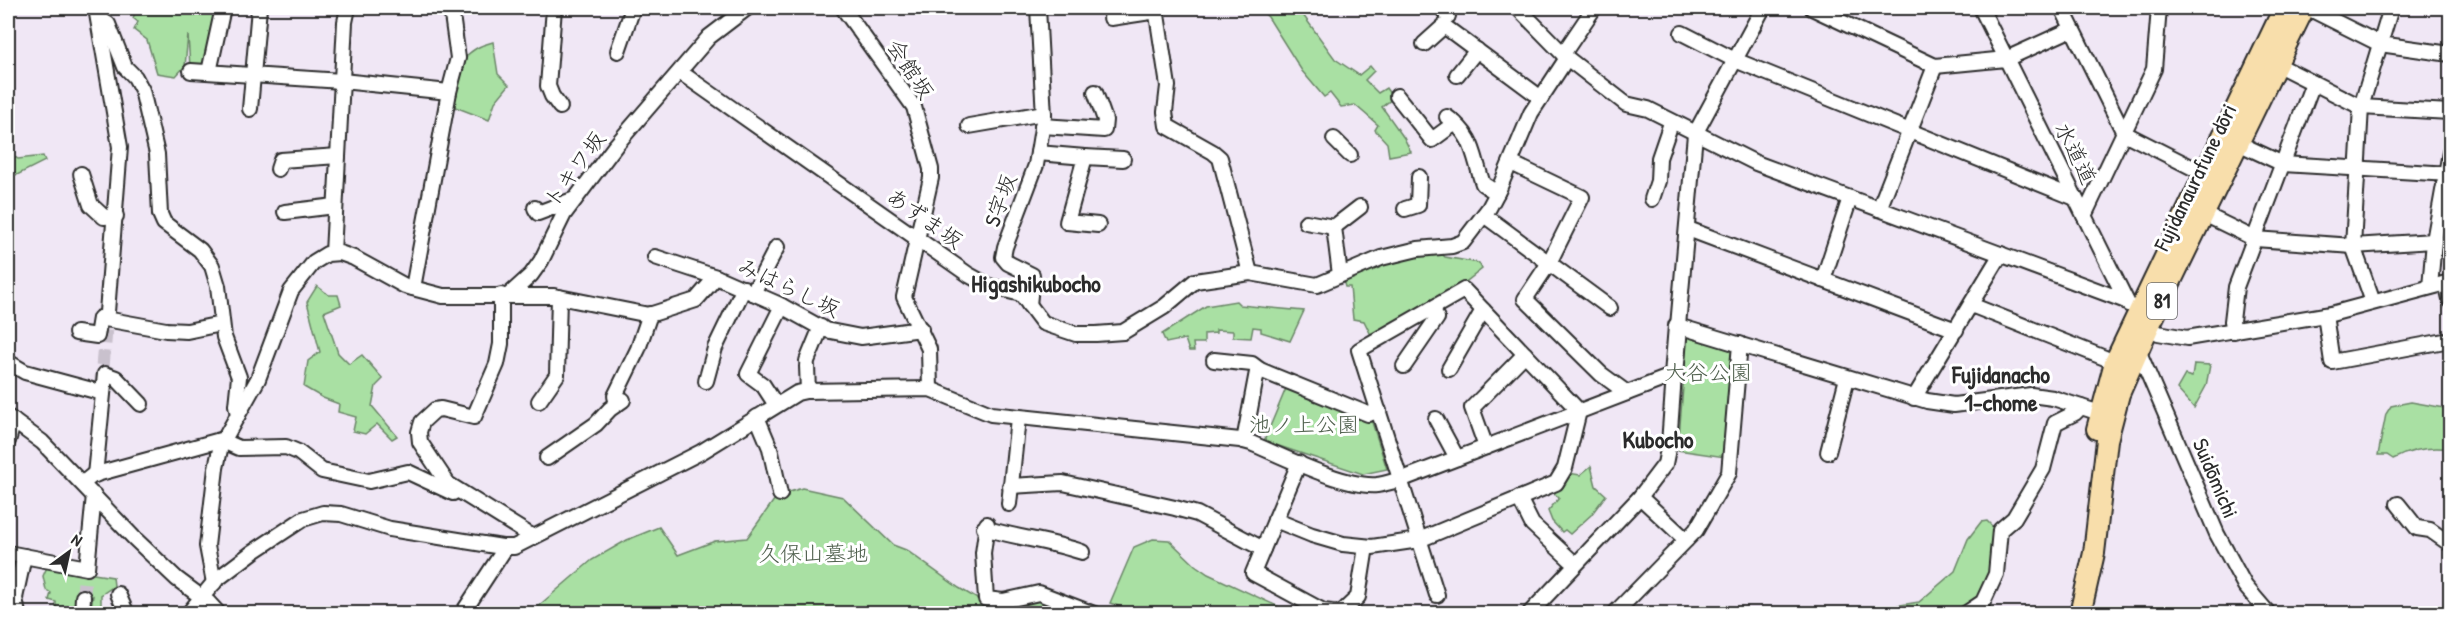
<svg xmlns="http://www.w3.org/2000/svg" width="2458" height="621" font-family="'Patrick Hand','Klee One',sans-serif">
	<rect width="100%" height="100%" fill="#f0e7f5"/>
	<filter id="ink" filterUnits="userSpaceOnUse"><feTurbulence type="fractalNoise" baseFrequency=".0167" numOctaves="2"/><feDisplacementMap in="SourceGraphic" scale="12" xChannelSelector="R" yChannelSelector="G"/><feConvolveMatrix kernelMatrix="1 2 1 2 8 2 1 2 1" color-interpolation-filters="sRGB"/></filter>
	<g filter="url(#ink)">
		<g fill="#a9e0a3" stroke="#6a8667" stroke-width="1.5">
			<path d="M137 8H219L206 67H190L188 35 185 66 176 76 157 73 147 40 134 30 138 22 133 18Z"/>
			<path d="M1259 8H1298L1335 59 1359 75 1370 66 1374 71 1365 80 1378 93 1386 88 1393 98 1382 107 1404 138 1411 152 1389 156 1387 143 1375 130 1378 125 1355 105 1341 107 1330 93 1324 97 1302 71 1268 17Z"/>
			<path d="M493 42 498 74 509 85 495 102 489 120 450 105C459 72 456 51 493 42Z"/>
			<path d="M11 154 18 159 43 156 45 161 17 175 8 171V155Z"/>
			<path d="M1430 252H1440L1445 257 1479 263 1482 269 1463 284 1371 335 1364 321 1353 319 1350 287H1345L1343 280 1371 268Z"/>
			<path d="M317 286 329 295H338L341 305 324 312 338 353 349 364 362 355 383 379 376 386 372 406 397 436 392 439 377 424 365 434 353 431 356 417 338 412 339 404 323 398 304 387 308 361 320 352 307 302Z"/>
			<path d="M1236 301 1240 305 1304 311 1290 341 1261 332V328L1253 327 1251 338 1233 337V331L1216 330V333L1204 334V343H1193L1194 351H1189L1185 339 1166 343 1162 334 1206 306Z"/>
			<path d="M1687 336 1735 351 1725 457 1678 450Z"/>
			<path d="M2194 364 2210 365 2206 386 2194 408 2177 389 2185 375 2192 377Z"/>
			<path d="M1287 386 1371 419 1387 469 1363 474 1264 441Z"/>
			<path d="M2411 402 2450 409V449C2429 446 2412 449 2393 459L2387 455H2378L2386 414 2391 406Z"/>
			<path d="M1591 466 1596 486 1606 495 1591 515 1570 534 1565 530 1562 532 1552 521 1548 511 1559 498 1553 492 1569 473 1580 475Z"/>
			<path d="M802 488 843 497 893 545 906 550 959 588 984 603 1036 596 1083 614H529L592 560 627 540 659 527 678 555 715 541 747 538 777 496Z"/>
			<path d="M1987 521 1997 531 1994 572 1980 599 1958 613 1865 614 1882 608 1919 602 1955 571 1968 539 1981 522Z"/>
			<path d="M1153 539 1169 540 1195 565 1208 574 1292 613H1137L1110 603 1134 547Z"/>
			<path d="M47 567 113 577 114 586 101 595V607L99 613H90L93 596 71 608V613H56V602L49 600 51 593 46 590 43 576Z"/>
		</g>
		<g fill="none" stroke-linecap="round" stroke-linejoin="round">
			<g stroke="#c9c1cd" stroke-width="14" stroke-dasharray="14 7" stroke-linecap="butt">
				<path d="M101 386 107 312"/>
				<path d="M83 597 87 557"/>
			</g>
			<defs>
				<g id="street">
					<path d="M96 8 120 147 107 312"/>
					<path d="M554 8 548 86 552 96 560 107"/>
					<path d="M843 8 914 107 931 169V178L904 297 929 349 930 389"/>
					<path d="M1156 8 1168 86 1165 112 1167 126 1213 152 1220 158 1250 273"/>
					<path d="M1442 8 1448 16"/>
					<path d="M1518 8 1567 58 1626 104 1648 109 1756 163 2126 301"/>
					<path d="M1763 8 1695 134 1678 326 1927 401 1954 405 2031 395 2053 398 2100 413"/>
					<path d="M1812 8 1935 66 2006 59 2072 29"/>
					<path d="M1981 8 2128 304"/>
					<path d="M2062 8 2124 133 2205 174"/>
					<path d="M2308 8 2380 44 2450 54"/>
					<path d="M98 18 108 24 125 67 135 77 142 90 157 154 160 214 164 223 200 250 212 266 218 286 224 337 239 377 236 405 238 415"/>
					<path d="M1111 18 1157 11"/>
					<path d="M1682 33 1735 60 2075 198"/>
					<path d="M1424 44 1444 26 1541 98"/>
					<path d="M618 51 633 8"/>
					<path d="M1563 54 1594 8"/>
					<path d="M2276 64 2361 107 2450 112"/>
					<path d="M191 71 342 81 449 92"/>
					<path d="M209 72 223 8"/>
					<path d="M680 72 969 275 989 286 1021 294 1043 323 1076 334H1096L1123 332 1164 307 1195 281 1250 273 1317 285 1381 258 1418 249 1452 246 1463 242 1489 208 1499 189 1531 113 1567 58"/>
					<path d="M1457 75 1477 50"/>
					<path d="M1397 96 1432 140 1455 123"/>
					<path d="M250 109 259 8"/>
					<path d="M1447 117C1475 136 1473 156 1483 184L1497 193"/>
					<path d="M969 126 1044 113"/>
					<path d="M1042 126 1104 130 1105 120 1095 92"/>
					<path d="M1334 139 1350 155"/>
					<path d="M2238 143 2283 164 2450 174"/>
					<path d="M1038 153 1085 157 1067 222 1098 225"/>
					<path d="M1085 157 1123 159"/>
					<path d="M1511 163 1582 197 1549 263 1525 299 1601 374 1627 393"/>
					<path d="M278 169 281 160 338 156"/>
					<path d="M81 174 91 205 104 217 116 216"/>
					<path d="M1652 199 1658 181 1659 158 1671 123"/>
					<path d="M535 208 538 213 575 199"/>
					<path d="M1405 209 1418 205 1419 177"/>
					<path d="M1879 209 1935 66"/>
					<path d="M285 212 335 206"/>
					<path d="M2204 214 2255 239 2353 246 2434 241"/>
					<path d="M1484 215 1610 308"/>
					<path d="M2084 216 2154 69 2159 8"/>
					<path d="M1306 222 1334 227"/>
					<path d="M1688 229 1956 330"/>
					<path d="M333 253 345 22 348 8"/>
					<path d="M655 257 716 277"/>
					<path d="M1340 275 1334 227 1360 207"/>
					<path d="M1823 280 1850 198"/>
					<path d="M2446 283 2450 300"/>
					<path d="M2430 287 2434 241 2450 152"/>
					<path d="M413 288 449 92 458 58 451 8"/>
					<path d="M753 293 777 247"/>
					<path d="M501 295V344L497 364 474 417 441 409 435 410 422 422 419 432 420 442 448 484 533 537"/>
					<path d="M509 295 531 275 541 261 564 214 616 145 709 37 747 8"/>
					<path d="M2373 302 2353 246 2361 107 2391 8"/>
					<path d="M1029 305 1032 275 1008 263 1003 257 1005 247 1036 165 1044 116 1038 8"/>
					<path d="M1971 305 2115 362"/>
					<path d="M2325 315 2332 362 2450 340"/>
					<path d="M2143 320 2158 333 2187 338 2331 314 2450 282"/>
					<path d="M2234 331 2232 321 2236 287 2313 83"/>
					<path d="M76 333 97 336 100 318 166 330 187 331 221 324"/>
					<path d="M2138 350 2217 534 2245 586 2269 614"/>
					<path d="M1214 360 1252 364 1260 370"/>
					<path d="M807 361 821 327"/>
					<path d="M8 362 25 372 103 393"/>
					<path d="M807 366 808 391"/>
					<path d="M1404 366 1437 318 1431 309"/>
					<path d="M1449 369 1483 310"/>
					<path d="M706 381 715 348 744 288"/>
					<path d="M1914 398 2001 254"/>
					<path d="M539 401 557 375 559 297"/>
					<path d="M617 404 615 396 638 349 650 314"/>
					<path d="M776 405 763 385 748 374 782 306"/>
					<path d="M8 417 42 442 135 539 177 579 208 602 219 614"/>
					<path d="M757 417 770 448 780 494"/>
					<path d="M1436 419 1457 458"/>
					<path d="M8 441 14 421"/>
					<path d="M223 441 239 448 286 447 298 452 322 471 369 481 408 472 453 493"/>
					<path d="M1244 441 1257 372 1260 370 1368 414 1379 411"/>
					<path d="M1486 447 1472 408 1525 354"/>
					<path d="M1828 452 1847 378"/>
					<path d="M547 458 596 424 610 409 623 400"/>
					<path d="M1299 463 1253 573 1323 611 1341 613 1358 597 1366 547"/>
					<path d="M95 475 105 374 116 378 141 404"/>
					<path d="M88 479 93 475 224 439"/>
					<path d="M1010 486 1063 483 1175 508 1197 514 1263 549"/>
					<path d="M1640 497 1686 540"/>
					<path d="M1519 498 1532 524 1575 564"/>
					<path d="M1009 504 1018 418"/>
					<path d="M2398 504 2417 528 2430 530 2450 544"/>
					<path d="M1275 520 1312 535 1343 544 1372 547 1419 540 1556 483 1565 468 1579 411 1464 290 1359 350C1385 432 1411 513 1437 595"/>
					<path d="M987 524 983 553 986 599 1003 601 1039 593 1094 614"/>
					<path d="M984 528C1017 538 1050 541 1082 552"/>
					<path d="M8 553 87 568 94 495"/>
					<path d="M214 583 207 546 216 468 221 445 258 379 291 291 314 262 327 254 340 253 354 258 405 286 443 296H554L649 315 696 300 716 277 778 304 825 330 861 337 921 329"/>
					<path d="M118 594 127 614"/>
					<path d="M18 614 15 598 24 556"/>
					<path d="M82 614 83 597"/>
					<path d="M188 614 216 580 253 552 303 519 323 513 341 514 390 529 502 547H514L701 452 797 393 806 391 930 389 991 414 1240 440 1251 443C1282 456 1345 488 1377 485 1385 484 1393 481 1400 480L1674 375 1669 444 1665 464 1640 497 1529 614"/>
					<path d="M462 614 506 547"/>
					<path d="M1614 614 1696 530 1729 473 1740 344"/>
					<path d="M1965 614 1983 602 1996 574 2000 530 2014 518 2043 469 2055 423 2075 413 2081 407"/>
				</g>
				<path id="secondary" d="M1674 375 1678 326"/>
				<g id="primary">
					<path d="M2097 429 2115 362 2284 8"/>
					<path d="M2080 614 2094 553 2107 440 2119 394 2149 326 2304 8"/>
				</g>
			</defs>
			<use href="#street" stroke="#2b2b2b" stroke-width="18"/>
			<use href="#secondary" stroke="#2b2b2b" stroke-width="22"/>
			<use href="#primary" stroke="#2b2b2b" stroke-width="24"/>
			<use href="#street" stroke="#fff" stroke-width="14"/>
			<use href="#secondary" stroke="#fff" stroke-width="18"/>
			<use href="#primary" stroke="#f8deab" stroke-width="20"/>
		</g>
	</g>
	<g text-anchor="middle" stroke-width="6" stroke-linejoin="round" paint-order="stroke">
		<rect fill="#fff" stroke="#6b6b6b" stroke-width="1.5" x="2147" y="283" width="30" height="36" rx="4.5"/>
		<g font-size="21" font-weight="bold" fill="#2b2b2b">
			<text x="2162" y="308">81</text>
		</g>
		<g font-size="22" fill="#2b2b2b" stroke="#fff">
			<text transform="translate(911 69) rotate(57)" y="8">会館坂</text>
			<text transform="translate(2076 153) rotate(63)" y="8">水道道</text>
			<text transform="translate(574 169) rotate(-54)" y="8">トキワ坂</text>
			<text transform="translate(2195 177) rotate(-64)" y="8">Fujidanaurafune dōri</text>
			<text transform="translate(1000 200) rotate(-70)" y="8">S字坂</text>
			<text transform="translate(925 218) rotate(35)" y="8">あずま坂</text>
			<text transform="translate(789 287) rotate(25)" y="8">みはらし坂</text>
			<text transform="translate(2216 478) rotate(67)" y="8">Suidōmichi</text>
		</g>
		<g font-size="22" fill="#51614f" stroke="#fff">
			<text x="1708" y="380">大谷公園</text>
			<text x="1304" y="432">池ノ上公園</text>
			<text x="813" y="561">久保山墓地</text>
		</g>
		<g font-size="24" font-weight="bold" fill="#2b2b2b" stroke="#fff">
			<text x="1036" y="292">Higashikubocho</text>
			<text x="2001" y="383">Fujidanacho<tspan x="2001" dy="28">1-chome</tspan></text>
			<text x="1658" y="448">Kubocho</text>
		</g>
	</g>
	<rect width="2458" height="621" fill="none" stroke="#fff" stroke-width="30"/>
	<rect x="15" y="15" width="2428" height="591" fill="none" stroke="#2b2b2b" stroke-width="2" filter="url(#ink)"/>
	<g transform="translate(69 552) rotate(33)" stroke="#ffffff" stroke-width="4.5" paint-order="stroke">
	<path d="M0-4.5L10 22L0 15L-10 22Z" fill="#2b2b2b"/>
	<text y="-9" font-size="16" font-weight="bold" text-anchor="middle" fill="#2b2b2b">N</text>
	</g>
</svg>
